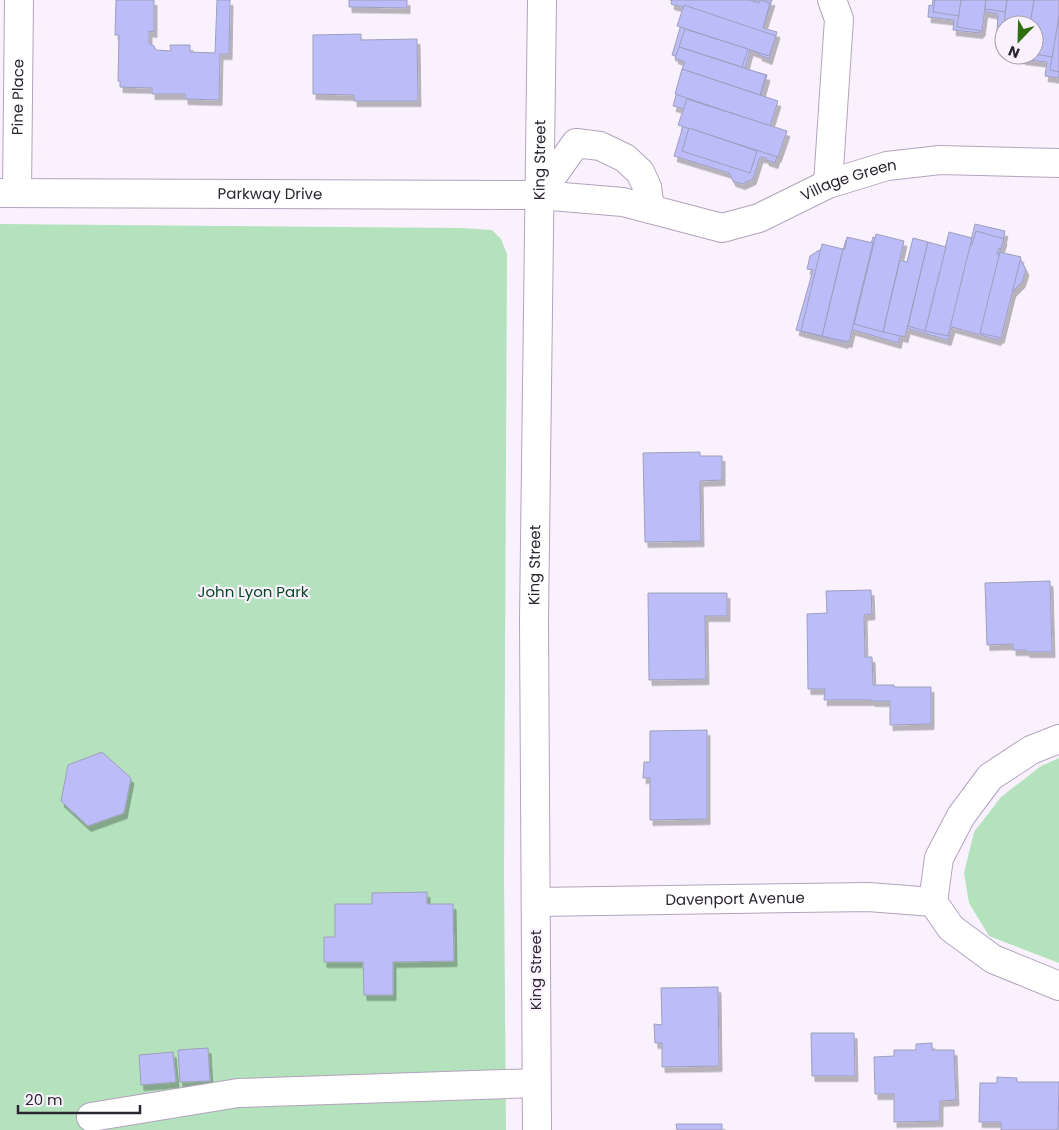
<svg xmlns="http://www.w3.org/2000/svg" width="1059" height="1130" font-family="Poppins,sans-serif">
	<defs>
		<filter id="shadow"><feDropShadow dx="3" dy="5.5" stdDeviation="0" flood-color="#0004"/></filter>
	</defs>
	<rect width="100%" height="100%" fill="#f9f2fe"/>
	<g fill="#b4e2bc">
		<path d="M0 224 461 228 492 230 501 239 507 254 504 875 506 1130H0Z"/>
		<path d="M1059 758V963L989 936 969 903 964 873 974 832 1001 797 1041 766Z"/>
	</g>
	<g fill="#bbbcf8" stroke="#9e9fbc" filter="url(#shadow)">
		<path d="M116 0H154V32L149 31V43L154 46 156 50 171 51 170 45H190V52L215 53 217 0H230L229 54H220L219 100 185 99V94H152V88L120 87V81H118L119 35H115Z"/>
		<path d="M349 0H407V8L349 7Z"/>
		<path d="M670 0H772L762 31Z"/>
		<path d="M672 0H750L759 3 760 0 770 3 763 28 777 32 769 59 759 55V53L750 50 745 69 767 75 759 103 775 107 768 131 783 136 775 163 766 160V158L760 157 753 179 742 184 733 181 729 173 674 156 688 110 673 106 686 60 672 55 686 8 671 4Z"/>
		<path d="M933 0H1059V78L1045 76 1047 62 1022 59V55H1034V25H1004V39H1002L997 31 998 14 981 11 979 22H982L980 33 953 30 954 20 928 17 929 5 932 6Z"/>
		<path d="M935 0H961L959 16 933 12Z"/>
		<path d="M961 0H986L982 31 957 27Z"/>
		<path d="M986 0H1007L1005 12 985 9Z"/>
		<path d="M1007 0H1034L1030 25H1004V31L1003 30Z"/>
		<path d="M1034 0H1059V16L1053 57 1034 54V25H1030Z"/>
		<path d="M684 5 776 36 769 56 677 26Z"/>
		<path d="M1059 16V72L1050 70Z"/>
		<path d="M685 29 748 49 742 67 679 47Z"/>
		<path d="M361 34V40L417 39 418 101H354V95L313 94V35Z"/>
		<path d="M679 47 766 75 760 95 682 69 685 62 675 58Z"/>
		<path d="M682 69 778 101 770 126 675 94Z"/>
		<path d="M687 99 787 131 778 157 678 125Z"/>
		<path d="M689 128 757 151 750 173 682 151Z"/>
		<path d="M975 224 1005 231 980 333 950 326Z"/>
		<path d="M976 231 1004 239 1001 249 999 248 997 254 1021 260 1026 270 1022 282 1012 292 998 340 952 327 948 340 902 327 898 343 850 329 845 343 796 330 813 270 807 269 810 256 819 250 844 257 846 250H843L846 240 870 247 873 237 900 245 897 255 896 254 893 264 910 270 914 252 918 253 920 248 946 256 948 249H945L948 238 972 245Z"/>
		<path d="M949 232 972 238 948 336 925 331Z"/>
		<path d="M876 234 904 241 883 332 854 324Z"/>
		<path d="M847 237 873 243 849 342 822 336 843 249H845Z"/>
		<path d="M913 238 928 242 905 337 883 332 900 260 907 262Z"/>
		<path d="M928 242 946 247 925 331 908 326Z"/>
		<path d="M822 244 843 249 822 336 801 331Z"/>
		<path d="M1000 252 1021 257 1001 338 980 333Z"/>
		<path d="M700 452V456H722V480L700 481 701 541 645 542 643 453Z"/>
		<path d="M1050 581 1052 652H1027L1026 650H1013V644L987 645 985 583Z"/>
		<path d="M871 590 872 614 864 615 865 657H872L873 685H894V687H931V724L890 725V701H872L871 700H824L825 689H808L807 614 827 613 826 591Z"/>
		<path d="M648 593H727V616H705L706 679 649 680Z"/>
		<path d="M707 730V819L650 820V778H643L644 762H650V731Z"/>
		<path d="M102 752 131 778 124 813 88 826 61 801 68 765Z"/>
		<path d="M427 892V904H453L454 961 393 962V995H364L363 962H324V937H335V904H372V893Z"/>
		<path d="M718 987 719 1066 662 1067V1043H655L654 1024 662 1025 661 988Z"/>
		<path d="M811 1033H854L855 1076H812Z"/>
		<path d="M932 1043V1050H954L956 1100 940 1101V1121L894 1122V1094H875L874 1057 894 1056V1050H916V1044Z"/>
		<path d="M208 1048 210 1081 180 1082 178 1050Z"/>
		<path d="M173 1052 176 1082 141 1085 139 1055Z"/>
		<path d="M997 1077 1017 1078V1082H1059L1058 1130H1001V1122H979L980 1083H997Z"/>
		<path d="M676 1124H722V1130H677Z"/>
	</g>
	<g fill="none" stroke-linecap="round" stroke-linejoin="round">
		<defs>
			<g id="minor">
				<path d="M828 184 839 19 832 0"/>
				<path id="s1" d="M0 193 539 195 623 202 722 228 759 218 828 184 887 166 940 160 1059 163"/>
				<path id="s2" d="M17 193 19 0"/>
				<path d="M539 195 576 143 600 146 625 158 640 172 647 187 650 209"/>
				<path d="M1059 739 1031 750 990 777 961 816 939 858 933 902 951 928 993 959 1059 986"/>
				<path id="s3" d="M536 902 868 897 933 902"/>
				<path d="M91 1117 238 1093 536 1083"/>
			</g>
			<g id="major">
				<path id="s4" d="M537 1130 534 620 542 0"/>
			</g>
		</defs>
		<use href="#minor" stroke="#b3a3be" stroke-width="30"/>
		<use href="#major" stroke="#b3a3be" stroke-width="30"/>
		<use href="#minor" stroke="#fff" stroke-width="28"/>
		<use href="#major" stroke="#fff" stroke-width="28"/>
	</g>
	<g text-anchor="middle" stroke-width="4.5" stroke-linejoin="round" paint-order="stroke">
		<g font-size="15" fill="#2b252f" stroke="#f9f2fe">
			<text dy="5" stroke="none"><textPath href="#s2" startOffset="96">Pine Place</textPath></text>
			<text dy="5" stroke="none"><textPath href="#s4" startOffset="970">King Street</textPath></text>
			<text dy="5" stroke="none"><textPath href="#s1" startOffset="862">Village Green</textPath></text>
			<text dy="5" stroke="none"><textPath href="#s1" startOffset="270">Parkway Drive</textPath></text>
			<text dy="5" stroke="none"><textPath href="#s4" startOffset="565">King Street</textPath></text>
			<text dy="5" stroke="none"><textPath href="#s3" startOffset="199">Davenport Avenue</textPath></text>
			<text transform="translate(536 970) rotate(-90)" y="5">King Street</text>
		</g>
		<g font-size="15" fill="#07471f" stroke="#f9f2fe">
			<text x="253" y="597">John Lyon Park</text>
		</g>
	</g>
	<g transform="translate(1019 40) rotate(203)"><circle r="24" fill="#f9f2fe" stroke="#a7a0ab"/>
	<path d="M0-4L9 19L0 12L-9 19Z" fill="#2d700c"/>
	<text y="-8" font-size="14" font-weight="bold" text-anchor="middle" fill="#2b252f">N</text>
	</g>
	<path d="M18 1105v8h122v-8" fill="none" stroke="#2b252f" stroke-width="2.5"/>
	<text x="25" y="1105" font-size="15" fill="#2b252f" stroke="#f9f2fe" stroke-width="4" paint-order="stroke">20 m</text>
</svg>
